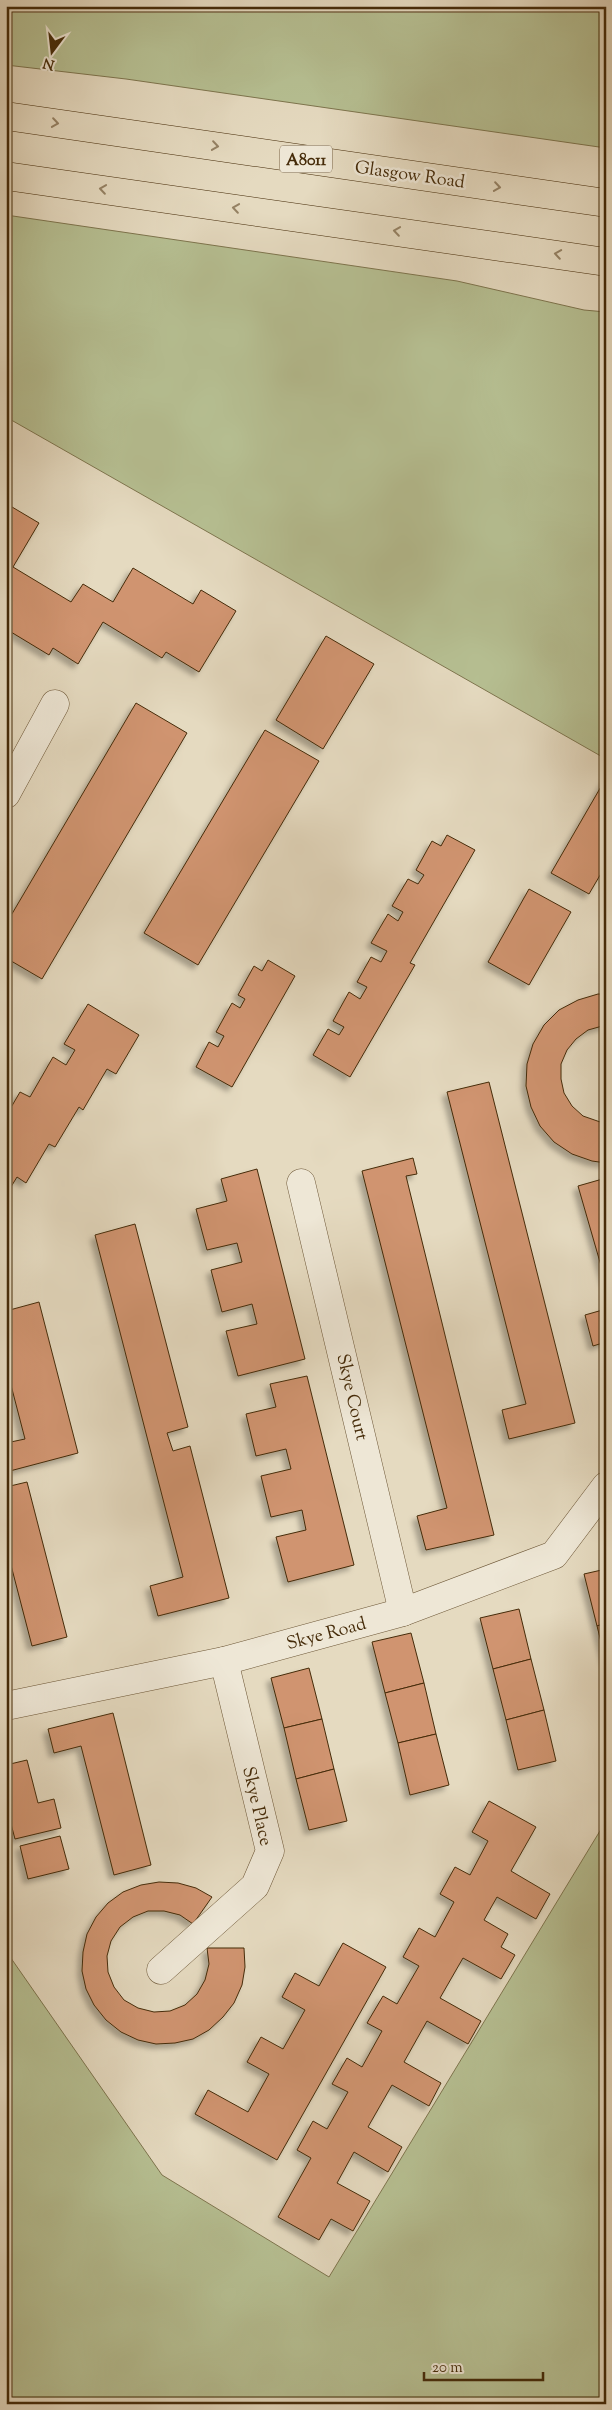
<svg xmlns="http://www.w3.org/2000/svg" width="612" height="2410" font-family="'Sorts Mill Goudy',serif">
	<defs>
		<filter id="shadow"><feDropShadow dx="-4.5" dy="4.5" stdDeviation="2.5" flood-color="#0004"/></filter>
	</defs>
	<rect width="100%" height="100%" fill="#e5dac0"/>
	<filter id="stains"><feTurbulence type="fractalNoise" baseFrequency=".004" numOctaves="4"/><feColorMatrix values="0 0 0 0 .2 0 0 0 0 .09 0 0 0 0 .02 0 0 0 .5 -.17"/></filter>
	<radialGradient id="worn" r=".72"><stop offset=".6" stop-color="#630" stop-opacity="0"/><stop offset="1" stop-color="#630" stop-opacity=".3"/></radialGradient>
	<g fill="#b6bf92" stroke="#7e754e">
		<path d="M6 6H606V148L126 79 6 65Z"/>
		<path d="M6 215 457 281 584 310 606 312V759L6 417Z"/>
		<path d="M606 1821V2404H6V1951L162 2175 329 2277Z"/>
	</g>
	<g fill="#d09470" stroke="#452b09" filter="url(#shadow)">
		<path d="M7 504 39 523 13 567 71 602 83 584 113 602 133 568 193 604 201 590 236 611 199 672 166 652 162 658 103 622 78 664 53 648 49 655 6 629Z"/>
		<path d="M326 636 374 664 323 749 276 720Z"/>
		<path d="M136 703 187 733 42 979 6 958V924Z"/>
		<path d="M265 730 319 761 198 965 144 933Z"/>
		<path d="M606 778V865L589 894 551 873Z"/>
		<path d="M447 835 475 850 410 963 415 965 350 1077 313 1055 328 1029 339 1035 344 1027 333 1021 349 992 360 999 367 987 357 982 371 957 381 962 387 951 371 943 388 914 398 921 403 912 392 906 408 879 418 884 424 875 416 870 432 841 441 846Z"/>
		<path d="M529 889 571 912 529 985 488 962Z"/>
		<path d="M268 960 295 976 232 1087 196 1067 209 1042 218 1047 224 1036 216 1032 232 1003 240 1008 245 999 238 995 254 966 262 971Z"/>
		<path d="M598 994H606V1025L588 1030 576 1039 567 1050 561 1064V1079L564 1093 572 1106 583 1116 606 1124V1163L592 1161 572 1154 554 1142 540 1126 531 1107 526 1086 527 1064 533 1044 544 1025 559 1010 578 1000Z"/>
		<path d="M88 1004 139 1035 116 1074 107 1069 83 1110 79 1107 55 1147 49 1144 26 1183 17 1177 6 1195V1116L20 1092 30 1097 53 1057 66 1065 75 1050 64 1044Z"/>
		<path d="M489 1082 575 1423 509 1439 502 1410 526 1404 447 1092Z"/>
		<path d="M413 1158 417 1174 406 1176 494 1535 426 1550 417 1516 447 1508 362 1171Z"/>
		<path d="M257 1169 305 1359 238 1376 226 1331 257 1324 252 1304 222 1312 211 1270 242 1262 237 1243 207 1250 196 1209 227 1201 221 1179Z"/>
		<path d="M606 1178V1283L578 1186Z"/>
		<path d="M135 1224 188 1427 167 1433 173 1451 190 1446 229 1598 158 1616 150 1586 183 1577 95 1235Z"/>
		<path d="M39 1302 78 1453 6 1472V1443L25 1439 6 1366V1311Z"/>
		<path d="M606 1309V1342L593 1346 585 1315Z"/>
		<path d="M307 1376 354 1565 288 1582 276 1537 306 1530 302 1510 271 1517 261 1476 291 1469 286 1449 256 1456 246 1414 276 1407 270 1384Z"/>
		<path d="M27 1482 67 1637 32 1646 6 1546V1487Z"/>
		<path d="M606 1569V1623L597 1626 584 1574Z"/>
		<path d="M519 1609 531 1659 493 1669 480 1618Z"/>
		<path d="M606 1623V1662L597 1626Z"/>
		<path d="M411 1633 424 1683 385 1693 372 1642Z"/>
		<path d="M531 1659 544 1710 506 1720 493 1669Z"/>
		<path d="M309 1668 322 1719 284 1728 271 1678Z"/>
		<path d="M424 1683 436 1734 398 1743 385 1693Z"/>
		<path d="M544 1710 556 1761 518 1770 506 1720Z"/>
		<path d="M113 1713 151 1865 114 1875 81 1746 54 1753 48 1729Z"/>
		<path d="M322 1719 334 1769 296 1779 284 1728Z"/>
		<path d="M436 1734 449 1785 410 1795 398 1743Z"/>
		<path d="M27 1760 38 1803 54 1799 61 1828 15 1839 6 1805V1765Z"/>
		<path d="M334 1769 347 1821 309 1830 296 1779Z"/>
		<path d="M489 1801 536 1827 511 1871 550 1894 536 1919 497 1897 484 1920 508 1934 501 1947 515 1955 501 1979 463 1958 440 1998 481 2021 468 2044 427 2021 404 2062 441 2083 429 2106 392 2085 368 2127 402 2147 388 2172 354 2152 337 2183 370 2201 353 2231 331 2219 319 2240 278 2217 311 2158 297 2150 313 2121 327 2129 348 2092 332 2084 347 2058 362 2067 382 2031 367 2023 383 1996 397 2004 419 1966 403 1957 419 1928 435 1937 454 1902 440 1894 455 1867 470 1875 488 1841 472 1832Z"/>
		<path d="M60 1836 69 1869 28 1879 20 1846Z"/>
		<path d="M159 1882 178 1883 196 1888 212 1897 193 1924 180 1915 164 1911H148L133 1917 120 1927 111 1941 107 1956 108 1972 114 1987 124 2000 138 2008 154 2012 170 2011 185 2005 197 1994 205 1980 209 1964 207 1948H244L245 1967 242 1985 234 2003 223 2017 209 2030 193 2039 175 2043 156 2044 138 2040 121 2032 106 2020 94 2005 86 1989 82 1971 83 1952 87 1934 96 1917 108 1903 123 1892 141 1885Z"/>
		<path d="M343 1943 386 1967 277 2160 195 2114 208 2090 248 2112 269 2074 247 2062 261 2037 283 2049 305 2010 282 1997 295 1973 319 1986Z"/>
	</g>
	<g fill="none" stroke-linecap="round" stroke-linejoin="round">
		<defs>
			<g id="minor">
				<path d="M6 794 55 704"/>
				<path d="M301 1183 403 1612"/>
				<path d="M6 1706 224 1661 403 1612 554 1555 606 1486"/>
				<path d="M161 1970 255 1886 270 1851 224 1661"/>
			</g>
			<g id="major">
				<path d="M6 116 606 203"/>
				<path d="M6 176 606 262"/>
			</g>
		</defs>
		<use href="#minor" stroke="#6d5737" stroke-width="29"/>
		<use href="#major" stroke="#452b09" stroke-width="29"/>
		<use href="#minor" stroke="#eee7d6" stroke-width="28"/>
		<use href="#major" stroke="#e5dac0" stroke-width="28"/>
	</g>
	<defs><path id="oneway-chevron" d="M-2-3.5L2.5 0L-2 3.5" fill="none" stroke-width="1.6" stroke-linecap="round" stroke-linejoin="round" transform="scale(1.25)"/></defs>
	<g stroke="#958264">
		<use href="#oneway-chevron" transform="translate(55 123) rotate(8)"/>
		<use href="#oneway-chevron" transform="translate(215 146) rotate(8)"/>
		<use href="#oneway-chevron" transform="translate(497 187) rotate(8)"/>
		<use href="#oneway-chevron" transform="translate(103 189) rotate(-172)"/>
		<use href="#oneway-chevron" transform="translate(236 208) rotate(-172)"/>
		<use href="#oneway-chevron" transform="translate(397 231) rotate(-172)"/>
		<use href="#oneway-chevron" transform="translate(558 254) rotate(-171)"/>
	</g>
	<g text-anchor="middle" stroke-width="5" stroke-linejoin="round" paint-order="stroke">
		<rect fill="#eee7d6" stroke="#786346" stroke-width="1" x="280" y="145.5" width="52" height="27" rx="4"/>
		<g font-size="16" font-weight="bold" fill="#452b09">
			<text x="306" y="165">A8011</text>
		</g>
		<g font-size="18" fill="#452b09" stroke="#eee7d6">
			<text transform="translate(410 174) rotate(8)" y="6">Glasgow Road</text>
			<text transform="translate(353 1397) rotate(77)" y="6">Skye Court</text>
			<text transform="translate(326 1633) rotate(-15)" y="6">Skye Road</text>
			<text transform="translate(258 1806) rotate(77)" y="6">Skye Place</text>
		</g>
	</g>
	<rect width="612" height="2410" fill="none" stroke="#e5dac0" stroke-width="25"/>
	<rect x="8" y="8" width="597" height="2395" fill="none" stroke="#452b09" stroke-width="2.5"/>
	<rect x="12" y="12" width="587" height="2385" fill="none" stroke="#452b09"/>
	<g transform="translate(52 52) rotate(195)" stroke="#eee7d6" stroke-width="4" paint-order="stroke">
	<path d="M0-4L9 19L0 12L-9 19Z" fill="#452b09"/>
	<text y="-8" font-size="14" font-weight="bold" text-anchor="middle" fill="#452b09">N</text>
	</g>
	<path d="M424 2372v8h119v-8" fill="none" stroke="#452b09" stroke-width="2.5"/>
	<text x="432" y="2372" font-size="15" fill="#452b09" stroke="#eee7d6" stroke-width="4" paint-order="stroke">20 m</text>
	<rect width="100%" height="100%" filter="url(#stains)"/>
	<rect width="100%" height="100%" fill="url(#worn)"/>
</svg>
